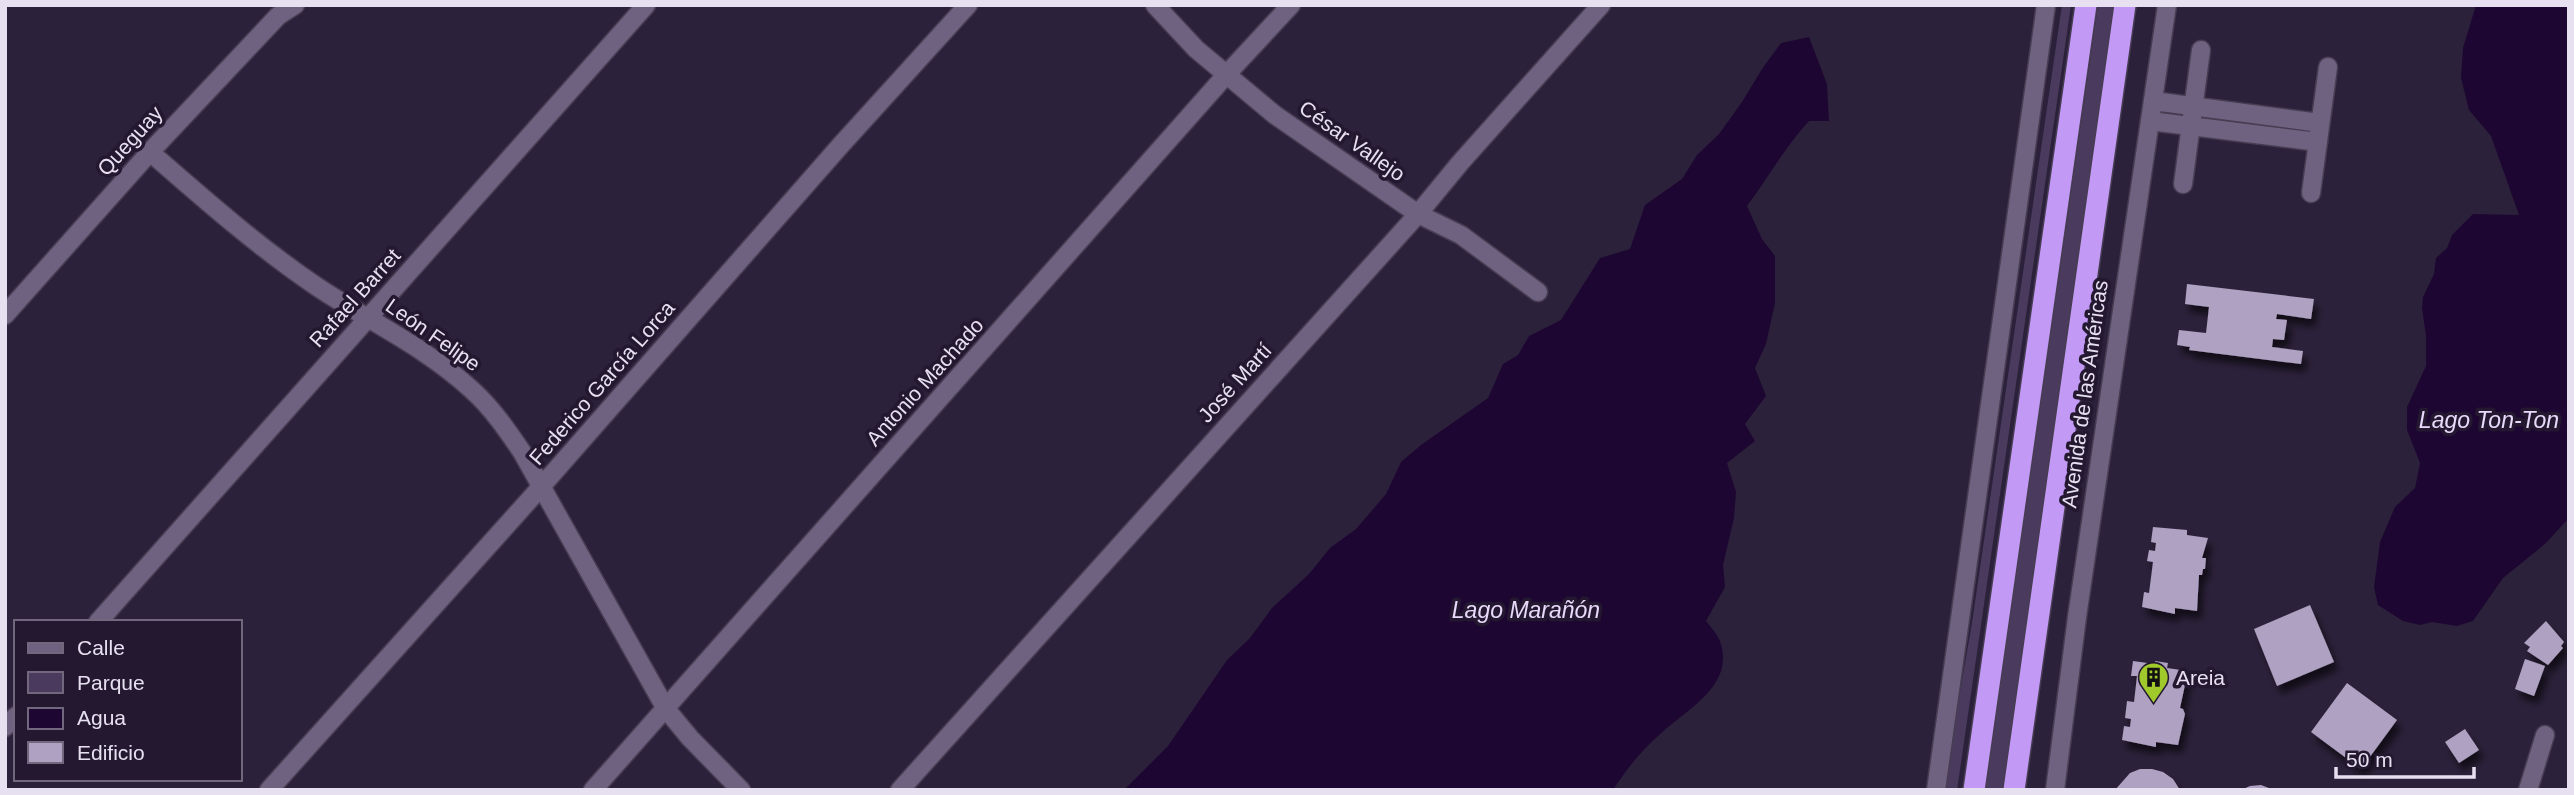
<svg xmlns="http://www.w3.org/2000/svg" width="2574" height="795" font-family="Helvetica,sans-serif">
	<defs>
		<filter id="shadow"><feDropShadow dx="4.5" dy="8" stdDeviation="3.5" flood-color="#0009"/></filter>
	</defs>
	<rect width="100%" height="100%" fill="#2c213a"/>
	<g fill="#4a3b5e">
		<path d="M2062 5H2071L1957 790H1943L1972 623Z"/>
		<path d="M2098 5H2117L2003 790H1985Z"/>
	</g>
	<g fill="#1d0732">
		<path d="M2476 5H2569V518L2545 544 2503 578 2473 621 2457 626 2432 622 2420 625 2403 621 2378 605 2374 587 2380 542 2395 507 2415 488 2420 463 2407 430V407L2426 366V336L2422 308 2423 297 2434 274 2436 258 2447 248 2452 235 2473 214 2519 215 2491 136 2469 110 2461 78 2463 48Z"/>
		<path d="M1809 37 1827 84 1829 121H1809C1785 147 1768 178 1747 206L1762 239 1775 256V303L1766 344 1755 368 1766 396 1745 424 1755 441 1727 463 1736 492 1734 518 1723 565 1725 587 1706 621C1710 626 1716 633 1719 639 1738 685 1686 709 1658 736 1640 752 1626 770 1613 790H1124L1168 746 1227 660 1250 638 1272 608 1309 574 1330 548 1356 529 1386 494 1401 462 1421 445 1488 398 1503 364 1518 355 1529 336 1561 320 1600 258 1630 249 1645 205 1682 179 1697 155 1719 134 1742 102 1762 69 1781 43Z"/>
	</g>
	<g fill="#aea1c1" filter="url(#shadow)">
		<path d="M2187 284 2314 299 2311 319 2277 314 2276 319 2287 320 2284 340 2273 339 2272 347 2303 351 2301 364 2189 350 2190 347 2177 345 2179 330 2206 333 2209 307 2185 304Z"/>
		<path d="M2153 527 2187 530V535L2208 538 2202 558H2206L2205 569H2203L2202 575H2199L2197 611 2175 608V614L2142 607 2144 592 2149 593 2153 562 2147 561 2149 550 2155 551 2156 543 2151 542Z"/>
		<path d="M2310 605 2334 662 2277 686 2254 629Z"/>
		<path d="M2546 621 2564 642 2561 646 2563 648 2548 665 2527 651 2530 647 2524 643Z"/>
		<path d="M2525 659 2545 666 2534 696 2515 689Z"/>
		<path d="M2133 661 2155 664V661L2168 663 2167 668 2188 671 2180 708 2183 709 2185 714 2178 745 2156 742V747L2122 740 2124 726 2130 727 2131 719 2125 718 2127 701 2134 702 2137 676H2131Z"/>
		<path d="M2347 683 2397 720 2361 769 2311 732Z"/>
		<path d="M2465 729 2479 750 2459 763 2445 742Z"/>
		<path d="M2140 769H2152L2163 772 2173 779 2180 790H2115L2130 773Z"/>
		<path d="M2261 785 2274 790H2241L2250 786Z"/>
	</g>
	<g fill="none" stroke-linecap="round" stroke-linejoin="round">
		<defs>
			<g id="minor">
				<path d="M1155 5 1196 49 1275 115 1418 214 1461 235 1538 292"/>
				<path d="M2153 101 2320 123"/>
				<path d="M2150 121 2318 142"/>
				<path d="M150 152C204 199 257 246 316 286 368 321 426 347 472 390 492 408 507 430 522 452L666 709 690 738 741 790"/>
				<path d="M2183 184 2201 50"/>
				<path d="M2311 193 2328 67"/>
				<path d="M5 315 150 152 278 16 295 5"/>
				<path d="M98 622 646 5"/>
				<path d="M5 727 16 716"/>
				<path d="M269 790 540 488 840 146 968 5"/>
				<path d="M593 790 1226 75 1291 5"/>
				<path d="M900 790 1418 214 1460 163 1601 5"/>
				<path d="M1936 790 2046 5"/>
				<path d="M2055 790 2077 617 2167 5"/>
				<path d="M2528 790 2545 735"/>
			</g>
			<g id="highway">
				<path d="M1974 790 2086 5"/>
				<path d="M2014 790 2125 5"/>
			</g>
		</defs>
		<use href="#minor" stroke="#473d53" stroke-width="21"/>
		<use href="#highway" stroke="#473d53" stroke-width="24"/>
		<use href="#minor" stroke="#6f6280" stroke-width="18"/>
		<use href="#highway" stroke="#c299f5" stroke-width="21"/>
	</g>
	<defs>
		<symbol id="building-pin" viewBox="-11 -11 22 30"><path d="M0 17L-7.5 6A9.5 9.5 0 1 1 7.5 6Z" fill="#a0c92b" stroke="#231830"/><path d="M-4-6H4V6H1V3H-1V6H-4ZM-2.5-4.3h1.7v1.8h-1.7ZM.8-4.3h1.7v1.8H.8ZM-2.5-1h1.7V.8h-1.7ZM.8-1h1.7V.8H.8Z" fill="#111"/></symbol>
	</defs>
	<g fill-rule="evenodd">
		<use href="#building-pin" x="2136" y="660" width="35" height="47"/>
	</g>
	<g text-anchor="middle" stroke-width="7" stroke-linejoin="round" paint-order="stroke">
		<g font-size="21" fill="#e7e0f1" stroke="#231830">
			<text transform="translate(130 141) rotate(-48)" y="7">Queguay</text>
			<text transform="translate(1352 141) rotate(35)" y="7">César Vallejo</text>
			<text transform="translate(355 298) rotate(-48)" y="7">Rafael Barret</text>
			<text transform="translate(433 335) rotate(35)" y="7">León Felipe</text>
			<text transform="translate(925 382) rotate(-48)" y="7">Antonio Machado</text>
			<text transform="translate(602 383) rotate(-49)" y="7">Federico García Lorca</text>
			<text transform="translate(1235 383) rotate(-48)" y="7">José Martí</text>
			<text transform="translate(2085 394) rotate(-82)" y="7">Avenida de las Américas</text>
		</g>
		<g font-size="21" fill="#e7e0f1" stroke="#231830" text-anchor="start">
			<text x="2176" y="685">Areia</text>
		</g>
		<g font-size="23" font-style="italic" fill="#e6d9f9" stroke="#231830">
			<text x="2489" y="428">Lago Ton-Ton</text>
			<text x="1526" y="618">Lago Marañón</text>
		</g>
	</g>
	<rect width="2574" height="795" fill="none" stroke="#e7e0f1" stroke-width="14"/>
	<rect x="14" y="620" width="228" height="161" fill="#231830" stroke="#71687d" stroke-width="2"/>
	<rect x="28" y="643" width="35" height="10" fill="#6f6280" stroke="#71687d" stroke-width="2"/>
	<text x="77" y="655" font-size="21" fill="#e7e0f1">Calle</text>
	<rect x="28" y="672" width="35" height="21" fill="#4a3b5e" stroke="#71687d" stroke-width="2"/>
	<text x="77" y="690" font-size="21" fill="#e7e0f1">Parque</text>
	<rect x="28" y="708" width="35" height="21" fill="#1d0732" stroke="#71687d" stroke-width="2"/>
	<text x="77" y="725" font-size="21" fill="#e7e0f1">Agua</text>
	<rect x="28" y="742" width="35" height="21" fill="#aea1c1" stroke="#71687d" stroke-width="2"/>
	<text x="77" y="760" font-size="21" fill="#e7e0f1">Edificio</text>
	<path d="M2336 767v10h138v-10" fill="none" stroke="#e7e0f1" stroke-width="3.5"/>
	<text x="2346" y="767" font-size="21" fill="#e7e0f1" stroke="#231830" stroke-width="5" paint-order="stroke">50 m</text>
</svg>
